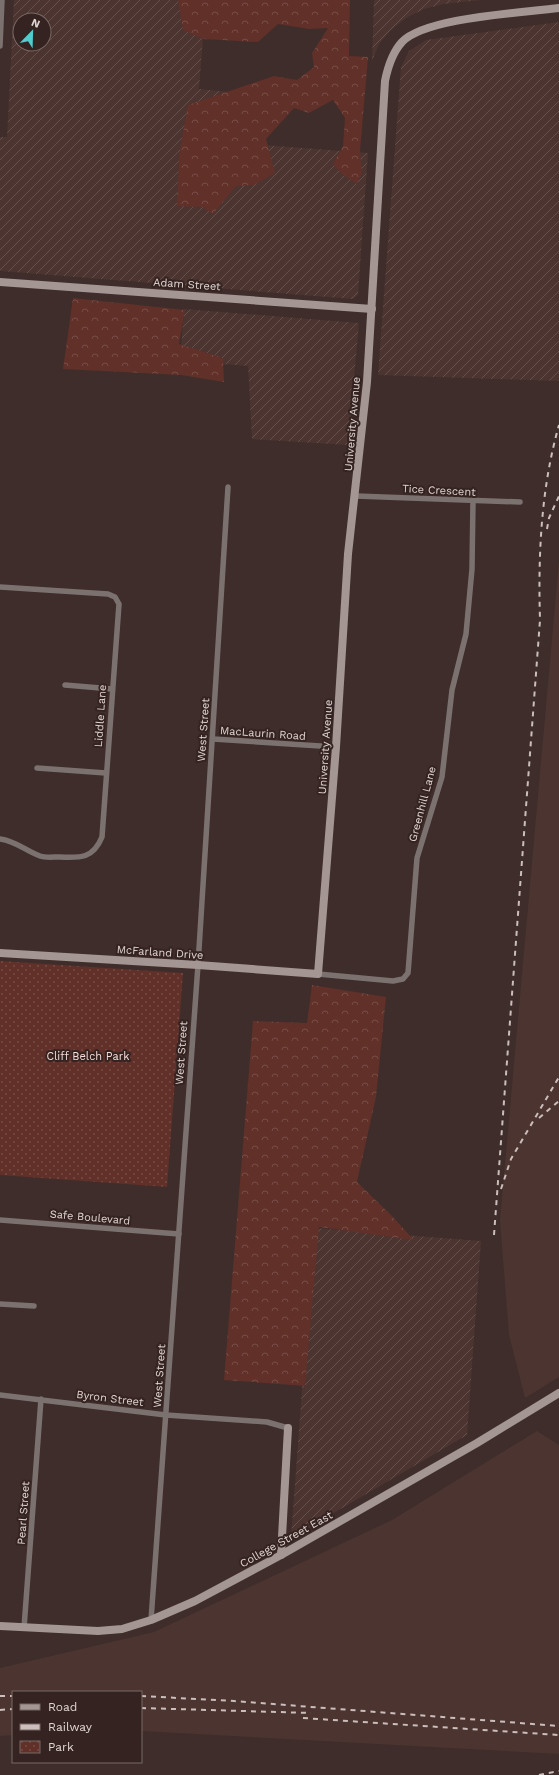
<svg xmlns="http://www.w3.org/2000/svg" width="559" height="1775" font-family="'Work Sans',sans-serif">
	<defs>
		<pattern id="industrial-furrows" width="10" height="10" patternUnits="userSpaceOnUse"><rect width="10" height="10" fill="#4c3430"/><path d="M-1 1l2-2M0 10L10 0M9 11l2-2" fill="none" stroke="#66504d"/></pattern>
		<pattern id="forest-crowns" width="20" height="18" patternUnits="userSpaceOnUse"><rect width="20" height="18" fill="#603029"/><path d="M2 6a3 3 0 1 1 6 0M12 15a3 3 0 1 1 6 0" fill="none" stroke="#764d47"/></pattern>
		<pattern id="park-dots" width="8" height="8" patternUnits="userSpaceOnUse"><rect width="8" height="8" fill="#603029"/><path d="M2 2h.1M6 6h.1" fill="none" stroke="#764d47" stroke-width="1.8" stroke-linecap="round"/></pattern>
	</defs>
	<rect width="100%" height="100%" fill="#3e2d2a"/>
	<g fill="#4c3430">
		<path d="M559 561V1377L525 1398 509 1335 500 1220Z"/>
		<path d="M537 1431 559 1445V1754L141 1731V1692H13V1735L0 1736V1668L154 1632 392 1520Z"/>
	</g>
	<g fill="url(#industrial-furrows)" fill-rule="evenodd">
		<path d="M14 0H206L199 89 240 93 237 143 368 153 358 295 353 299 0 271V137H7ZM20 20H44V44H20Z"/>
		<path d="M374 0H481L444 4 424 9 406 18 391 30 379 44 372 61Z"/>
		<path d="M559 22V381L378 375 401 67 409 51 426 40Z"/>
		<path d="M184 309 359 323 348 445 252 439 248 366 180 361Z"/>
		<path d="M314 1228 481 1241 467 1435 291 1538Z"/>
	</g>
	<g fill="url(#forest-crowns)">
		<path d="M178 0H350L349 56 368 57 360 151 362 173 357 184 342 174 333 164 343 146 345 118 333 100 309 113 294 108 266 139 275 173 254 185 236 186 213 214 202 207 177 206 179 156 188 105 274 76 297 80 314 67 312 53 328 28 309 29 278 24 258 42 203 39 183 30Z"/>
		<path d="M73 298 185 310 179 344 223 358 224 382 181 375 63 369Z"/>
		<path d="M312 985 386 997 376 1097 357 1182 392 1216 414 1240 319 1227 305 1386 224 1380 253 1021 307 1023Z"/>
	</g>
	<path fill="url(#park-dots)" d="M0 961 183 973 167 1187 0 1175Z"/>
	<g fill="none" stroke-linecap="round" stroke-linejoin="round">
		<g stroke="#7b7270" stroke-width="5.5">
			<path d="M0 46 2 0"/>
			<path d="M356 496 520 502"/>
			<path d="M0 587 108 594 115 597 119 604 102 837C93 859 80 858 59 857 53 857 45 858 40 856 26 851 16 841 0 839"/>
			<path d="M65 685 112 689"/>
			<path d="M213 739 336 747"/>
			<path d="M37 768 106 773"/>
			<path d="M318 974 393 981 403 979 408 973 417 858 442 777 452 690 466 634 472 569 473 501"/>
			<path d="M0 1220 179 1234"/>
			<path d="M0 1304 34 1306"/>
			<path d="M0 1395 166 1415 267 1422 288 1428"/>
			<path d="M151 1620 198 965 228 487"/>
			<path d="M24 1628 41 1399"/>
		</g>
		<g stroke="#a49693" stroke-width="8">
			<path d="M0 282 372 309"/>
			<path d="M0 953 198 965 318 974 336 747 348 554 367 382 385 81C388 66 392 53 402 42 426 17 523 13 559 8"/>
			<path d="M281 1555 288 1428"/>
			<path d="M0 1626 98 1631 122 1629 151 1620 195 1601 281 1555 477 1443 559 1393"/>
		</g>
		<g stroke="#cbbebc" stroke-width="2" stroke-dasharray="5 5" stroke-linecap="butt">
			<path d="M547 529 549 518 559 496"/>
			<path d="M539 1118 559 1101"/>
			<path d="M501 1189 511 1159 559 1077"/>
			<path d="M494 1235 540 620C538 555 541 488 559 425"/>
			<path d="M0 1696H13"/>
			<path d="M141 1696 234 1701 559 1726"/>
			<path d="M141 1708 311 1713"/>
			<path d="M0 1710 13 1709"/>
			<path d="M303 1718 559 1735"/>
			<path d="M539 1775 559 1771"/>
		</g>
	</g>
	<g text-anchor="middle" stroke-width="4" stroke-linejoin="round" paint-order="stroke">
		<g font-size="11" fill="#e0d4d2" stroke="#342320">
			<text transform="translate(187 284) rotate(4)" y="4">Adam Street</text>
			<text transform="translate(352 424) rotate(-85)" y="4">University Avenue</text>
			<text transform="translate(439 490) rotate(3)" y="4">Tice Crescent</text>
			<text transform="translate(100 716) rotate(-86)" y="4">Liddle Lane</text>
			<text transform="translate(203 730) rotate(-86)" y="4">West Street</text>
			<text transform="translate(263 733) rotate(4)" y="4">MacLaurin Road</text>
			<text transform="translate(325 747) rotate(-86)" y="4">University Avenue</text>
			<text transform="translate(422 804) rotate(-75)" y="4">Greenhill Lane</text>
			<text transform="translate(160 952) rotate(4)" y="4">McFarland Drive</text>
			<text transform="translate(181 1053) rotate(-86)" y="4">West Street</text>
			<text transform="translate(90 1217) rotate(5)" y="4">Safe Boulevard</text>
			<text transform="translate(159 1376) rotate(-86)" y="4">West Street</text>
			<text transform="translate(110 1398) rotate(7)" y="4">Byron Street</text>
			<text transform="translate(23 1513) rotate(-86)" y="4">Pearl Street</text>
			<text transform="translate(286 1539) rotate(-29)" y="4">College Street East</text>
		</g>
		<g font-size="11" fill="#f6dcd8" stroke="#342320">
			<text x="88" y="1060">Cliff Belch Park</text>
		</g>
	</g>
	<rect x="12" y="1691" width="130" height="72" fill="#342320" stroke="#796a67"/>
	<rect x="20" y="1704" width="20" height="6" fill="#a49693" stroke="#796a67"/>
	<text x="48" y="1711" font-size="12" fill="#e0d4d2">Road</text>
	<rect x="20" y="1724" width="20" height="6" fill="#cbbebc" stroke="#796a67"/>
	<text x="48" y="1731" font-size="12" fill="#e0d4d2">Railway</text>
	<rect x="20" y="1741" width="20" height="12" fill="url(#park-dots)" stroke="#796a67"/>
	<text x="48" y="1751" font-size="12" fill="#e0d4d2">Park</text>
	<g transform="translate(32 32) rotate(23)"><circle r="19" fill="#342320" stroke="#796a67"/>
	<path d="M0-3L7 15L0 10L-7 15Z" fill="#52cdce"/>
	<text y="-6" font-size="11" font-weight="bold" text-anchor="middle" fill="#e0d4d2">N</text>
	</g>
</svg>
